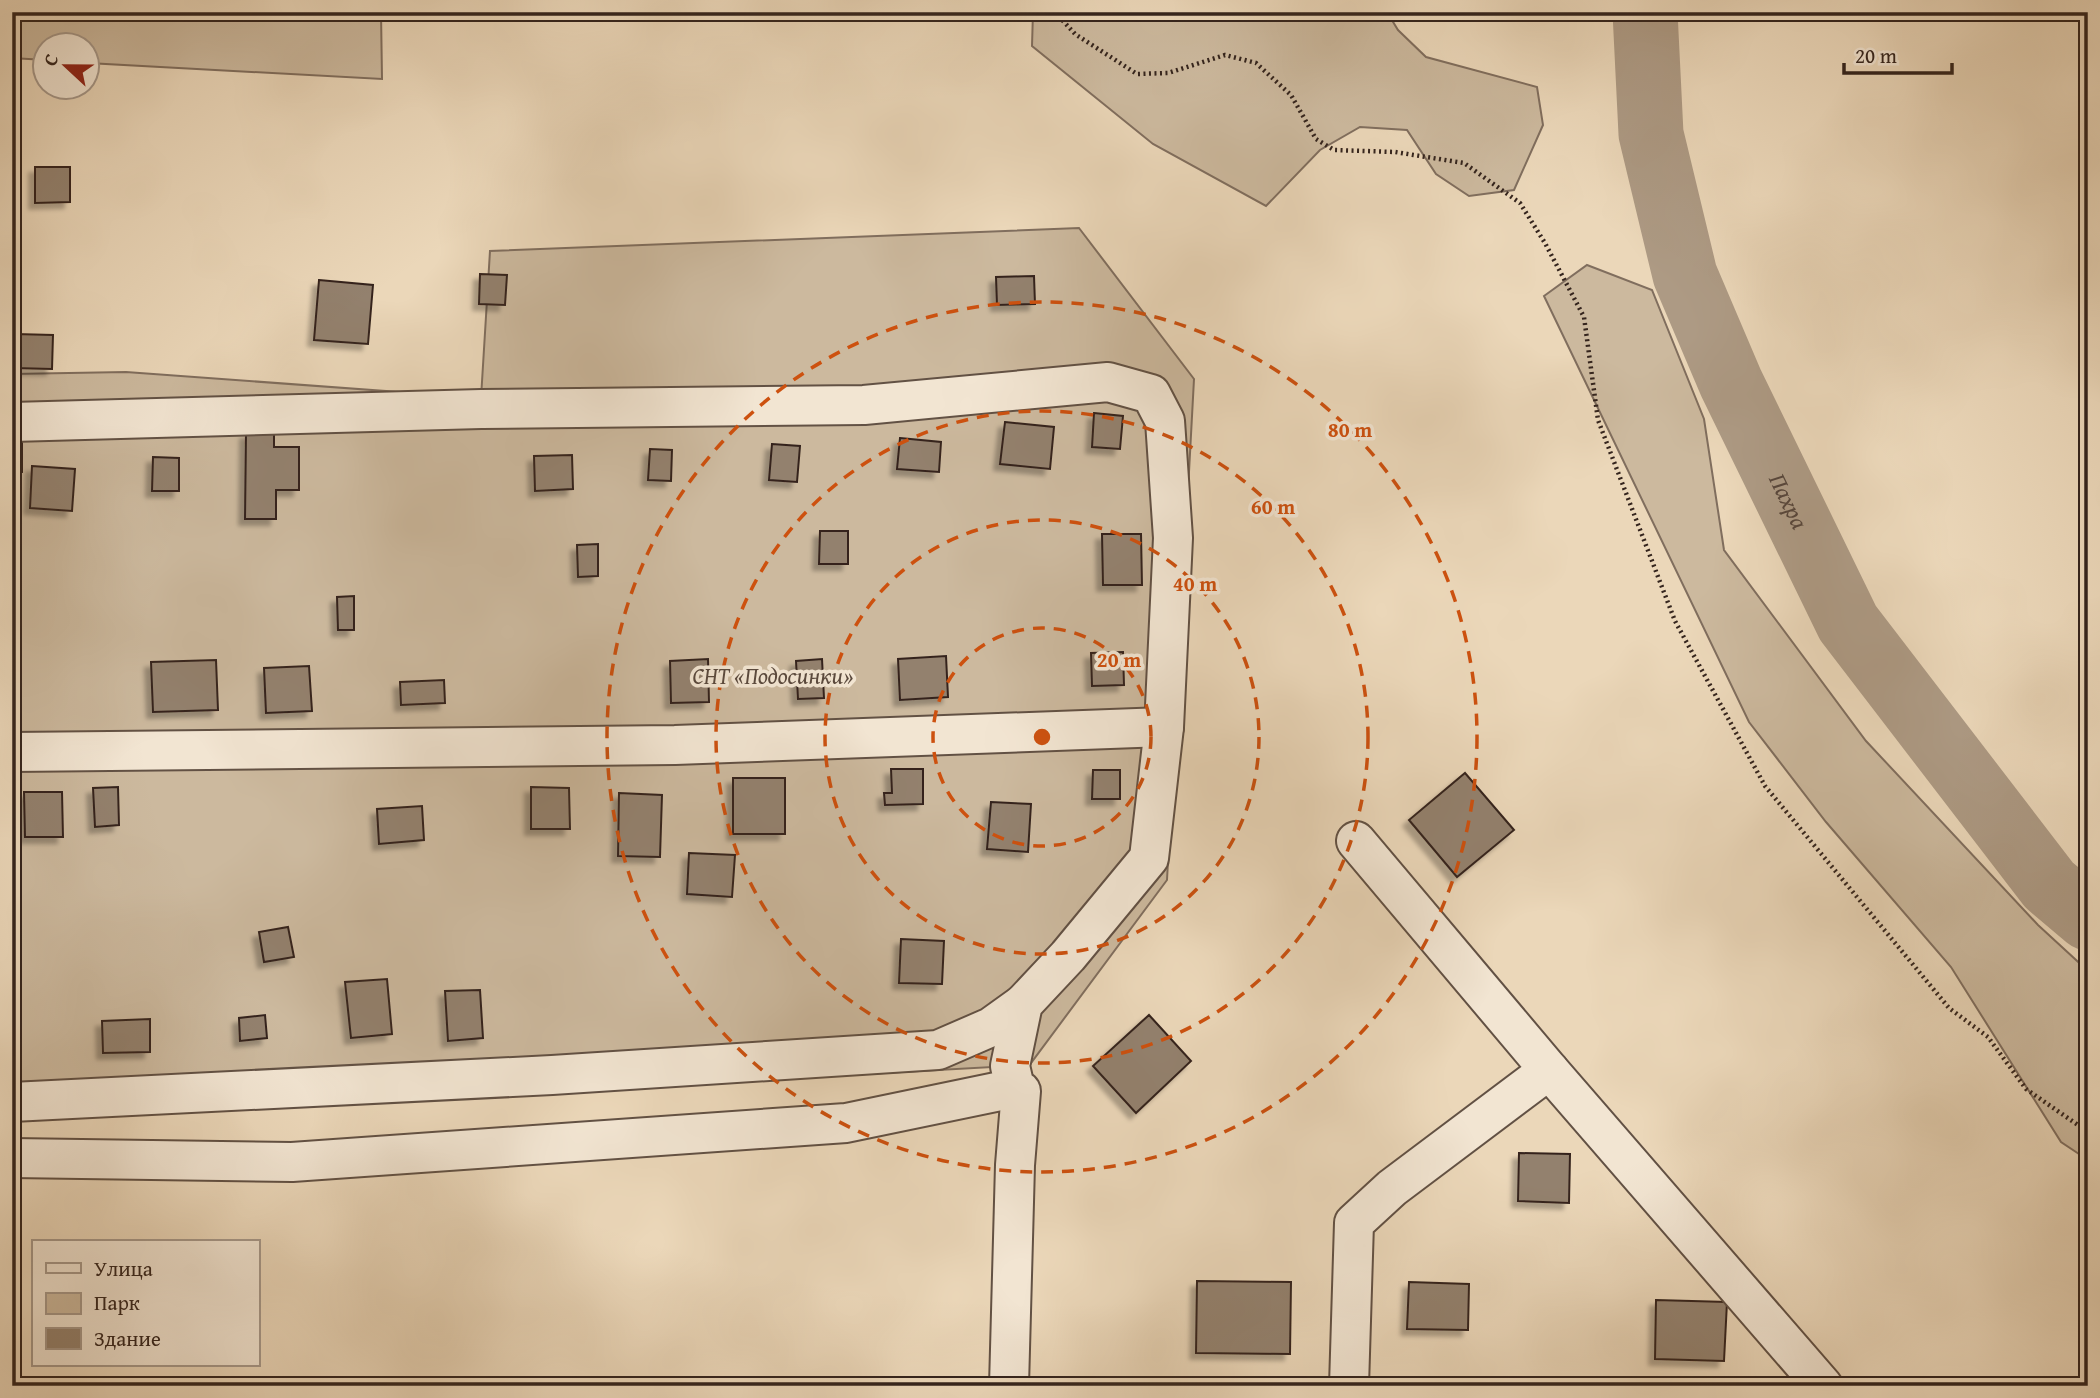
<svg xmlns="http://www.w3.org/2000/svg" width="2100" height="1398" font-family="'Gentium Book Plus',serif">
	<defs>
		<filter id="shadow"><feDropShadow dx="-6" dy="6" stdDeviation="2" flood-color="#0004"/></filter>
	</defs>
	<rect width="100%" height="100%" fill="#ebd7b9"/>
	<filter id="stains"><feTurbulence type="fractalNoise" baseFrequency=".00286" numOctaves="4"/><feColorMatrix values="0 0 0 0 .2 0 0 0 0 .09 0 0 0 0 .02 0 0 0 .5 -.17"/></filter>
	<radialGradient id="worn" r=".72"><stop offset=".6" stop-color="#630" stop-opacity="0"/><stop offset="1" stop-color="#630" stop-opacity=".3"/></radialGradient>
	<g fill="#ccb99e" stroke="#806e5e" stroke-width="2">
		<path d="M12 12H381L382 79 88 63V46H46L45 60 12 58Z"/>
		<path d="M1033 12H1387L1398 30 1426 57 1537 87 1543 125 1514 190 1469 196 1436 174 1407 130 1360 127 1320 150 1266 206 1153 144 1032 46Z"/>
		<path d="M1079 228 1194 379 1167 880 1011 1090 1010 1066 12 1121V374L126 372 481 398 490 251Z"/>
		<path d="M1587 265 1652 290 1704 419 1724 550 1866 741 2038 925 2088 971V1160L2061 1142 1951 967 1826 822 1749 722 1544 296Z"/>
	</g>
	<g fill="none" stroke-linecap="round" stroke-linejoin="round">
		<path stroke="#ad9a84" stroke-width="65" id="s1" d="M1645 12 1651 134 1685 275 1731 383 1848 623 2049 885 2088 918"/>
	</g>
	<g fill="#93816e" stroke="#34241d" stroke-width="2" filter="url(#shadow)">
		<path d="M35 167H70V202L35 203Z"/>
		<path d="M480 274 507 275 505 305 479 304Z"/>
		<path d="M1034 276 1035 304 997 305 996 277Z"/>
		<path d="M319 280 373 285 368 344 314 340Z"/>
		<path d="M15 334 53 335 52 369 14 368Z"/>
		<path d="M1094 413 1123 416 1120 449 1092 447Z"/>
		<path d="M1005 422 1054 427 1050 469 1000 464Z"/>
		<path d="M246 433H274V447H299V490H276V519H245Z"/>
		<path d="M900 438 941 442 939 472 897 469Z"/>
		<path d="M12 439H22V472L12 471Z"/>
		<path d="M772 444 800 446 797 482 769 480Z"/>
		<path d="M650 449 672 450 671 481 648 480Z"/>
		<path d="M572 455 573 489 535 491 534 456Z"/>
		<path d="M153 457 179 458V491H152Z"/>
		<path d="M32 466 75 469 72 511 30 508Z"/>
		<path d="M820 531H848V564H819Z"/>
		<path d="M1102 534H1141L1142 585H1103Z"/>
		<path d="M598 544V576L578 577 577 545Z"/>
		<path d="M354 596V630H338L337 597Z"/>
		<path d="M1123 652 1124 685 1092 686 1091 653Z"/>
		<path d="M946 656 948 697 900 700 898 659Z"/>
		<path d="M708 659 709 702 671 703 670 661Z"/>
		<path d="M822 659 824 698 798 699 796 661Z"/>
		<path d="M216 660 218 710 153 712 151 662Z"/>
		<path d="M309 666 312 711 266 713 264 668Z"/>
		<path d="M444 680 445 703 401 705 400 682Z"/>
		<path d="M891 769H923V804L885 805 884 793H892Z"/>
		<path d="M1093 770H1120V799H1092Z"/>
		<path d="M1465 773 1514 830 1457 877 1409 820Z"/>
		<rect x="733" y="778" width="52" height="56"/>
		<path d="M118 787 119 825 95 827 93 788Z"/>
		<path d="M531 787 569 788 570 829H531Z"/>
		<path d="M24 792H62L63 837H25Z"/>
		<path d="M619 793 662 795 660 857 618 856Z"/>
		<path d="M991 802 1031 804 1028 852 987 849Z"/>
		<path d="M422 806 424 840 379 844 377 809Z"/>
		<path d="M689 853 735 855 732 897 687 894Z"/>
		<path d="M288 927 294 957 264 962 259 932Z"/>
		<path d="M901 939 944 941 942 984 899 983Z"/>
		<path d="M387 979 392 1034 351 1038 345 982Z"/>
		<path d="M480 990 483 1038 448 1041 445 991Z"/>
		<path d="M265 1015 267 1038 240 1041 239 1018Z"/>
		<path d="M1149 1015 1191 1061 1136 1113 1093 1066Z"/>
		<path d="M150 1019V1052L103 1053 102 1021Z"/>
		<path d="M1519 1153 1570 1154 1569 1203 1518 1201Z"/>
		<path d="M1197 1281 1291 1282 1290 1354 1196 1353Z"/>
		<path d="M1409 1282 1469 1284 1468 1330 1407 1329Z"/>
		<path d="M1656 1300 1727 1302 1724 1361 1655 1359Z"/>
	</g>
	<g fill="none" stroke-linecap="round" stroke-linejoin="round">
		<defs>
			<g id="minor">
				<path d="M12 422 481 409 864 405 1108 382 1151 394 1165 421 1173 538 1164 727 1149 858 1068 956 1023 1004 1010 1066 1015 1088 1021 1091 1015 1165 1009 1386"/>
				<path d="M12 752 675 745 1164 727"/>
				<path d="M1549 1070 1823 1386"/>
				<path d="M12 1102 552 1075 938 1050 991 1027 1023 1004"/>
				<path d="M12 1158 292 1162 846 1123 1015 1088"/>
				<path d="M1349 1386 1354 1223 1392 1188 1549 1070 1356 841"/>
			</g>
		</defs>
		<use href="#minor" stroke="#625144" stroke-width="42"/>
		<path stroke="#34241d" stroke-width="4.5" stroke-dasharray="2 3.5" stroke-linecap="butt" d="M1055 12 1075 34 1137 74 1168 73 1225 55 1256 63 1291 95 1316 139 1334 150 1395 152 1464 163 1520 203 1545 243 1584 317 1598 420 1675 621 1765 786 1949 1008 1988 1037 2026 1089 2088 1132"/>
		<use href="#minor" stroke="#f2e5d2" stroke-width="38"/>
	</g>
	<g fill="none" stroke="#cd510f" stroke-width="3.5" stroke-dasharray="12 9">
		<circle cx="1042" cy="737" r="109"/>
		<circle cx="1042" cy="737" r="217"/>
		<circle cx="1042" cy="737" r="326"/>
		<circle cx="1042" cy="737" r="435"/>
	</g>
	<g text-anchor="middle" stroke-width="7" stroke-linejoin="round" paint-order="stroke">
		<g font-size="23" font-style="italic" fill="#5a493d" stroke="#f2e5d2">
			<text x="773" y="684">СНТ «Подосинки»</text>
		</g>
		<g font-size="24" font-style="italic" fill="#58473c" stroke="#f2e5d2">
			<text dy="8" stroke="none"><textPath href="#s1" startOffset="516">Пахра</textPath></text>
		</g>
	</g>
	<circle cx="1042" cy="737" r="10" fill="#cd510f" stroke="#f2e5d2" stroke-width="3.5"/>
	<g font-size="21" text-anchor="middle" font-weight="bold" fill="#cd510f" stroke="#f2e5d2" stroke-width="7" stroke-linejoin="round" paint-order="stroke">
		<text x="1350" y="437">80 m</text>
		<text x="1273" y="514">60 m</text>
		<text x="1195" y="591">40 m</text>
		<text x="1119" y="667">20 m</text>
	</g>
	<rect width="2100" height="1398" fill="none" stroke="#ebd7b9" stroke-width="42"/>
	<rect x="14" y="14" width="2072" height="1370" fill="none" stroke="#34241d" stroke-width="3.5"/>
	<rect x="21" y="21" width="2058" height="1356" fill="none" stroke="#34241d" stroke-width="2"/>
	<rect x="32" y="1240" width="228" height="126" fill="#f2e5d2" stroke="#a6988a" stroke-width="2"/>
	<rect x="46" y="1263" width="35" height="10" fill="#f2e5d2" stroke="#a6988a" stroke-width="2"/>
	<text x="94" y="1276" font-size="21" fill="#34241d">Улица</text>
	<rect x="46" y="1293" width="35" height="21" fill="#ccb99e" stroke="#a6988a" stroke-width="2"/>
	<text x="94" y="1310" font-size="21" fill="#34241d">Парк</text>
	<rect x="46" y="1328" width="35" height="21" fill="#93816e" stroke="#a6988a" stroke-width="2"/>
	<text x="94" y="1346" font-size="21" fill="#34241d">Здание</text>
	<g transform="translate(66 66) rotate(292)"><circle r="33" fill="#f2e5d2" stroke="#a6988a" stroke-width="2"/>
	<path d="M0-5L12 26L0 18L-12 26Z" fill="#8f2418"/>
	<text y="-10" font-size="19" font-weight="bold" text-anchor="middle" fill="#34241d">С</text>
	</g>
	<path d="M1844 63v10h108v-10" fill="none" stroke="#34241d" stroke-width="3.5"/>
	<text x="1855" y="63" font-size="21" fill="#34241d" stroke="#f2e5d2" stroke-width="5" paint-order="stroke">20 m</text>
	<rect width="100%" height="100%" filter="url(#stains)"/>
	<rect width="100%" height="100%" fill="url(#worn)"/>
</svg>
